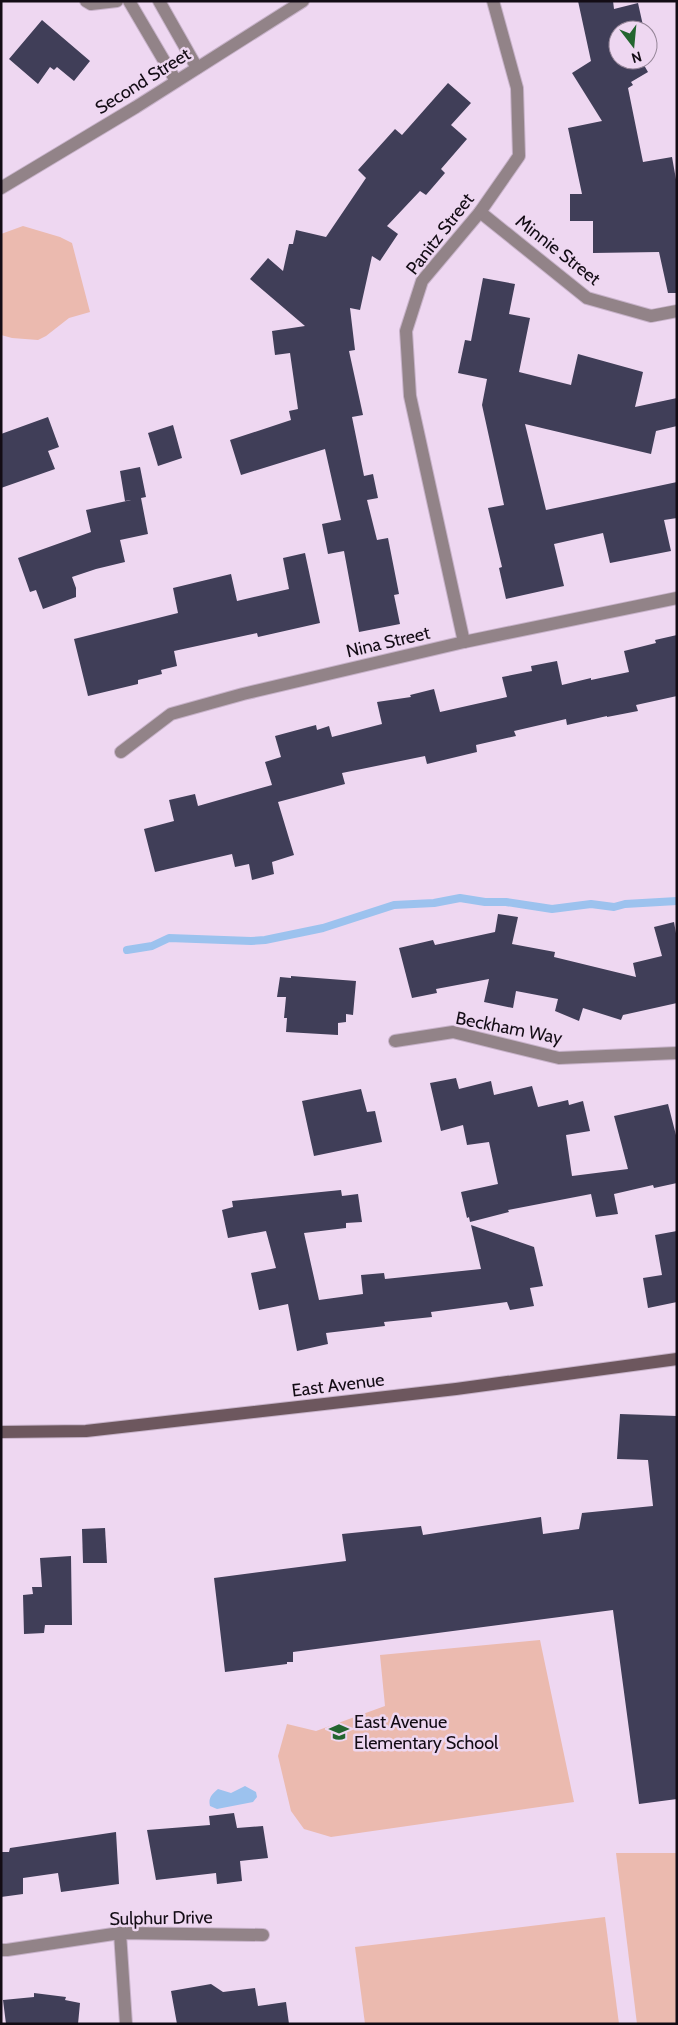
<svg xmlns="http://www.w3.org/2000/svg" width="678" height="2025" font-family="Cabin,sans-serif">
	<rect width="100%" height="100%" fill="#eed7f1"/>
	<g fill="#ebbaaf">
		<path d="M23 226 60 237 72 243 90 312 69 318 46 336 38 340 12 338 1 335V234Z"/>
		<path d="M540 1640 574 1802 331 1837 304 1829 291 1811 278 1756 287 1724 316 1731 385 1706 380 1655Z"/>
		<path d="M616 1853H677V2024H637Z"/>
		<path d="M605 1917 619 2024H365L355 1947Z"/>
	</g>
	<path fill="#9cc2ee" d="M245 1786 256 1792 257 1797 253 1802 217 1809 210 1806C208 1798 212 1794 218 1789L231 1793Z"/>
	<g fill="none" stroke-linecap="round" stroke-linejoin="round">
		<path stroke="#9cc2ee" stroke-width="8" d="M127 950 152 946 169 938 251 941 265 940 323 928 394 905 434 903 460 898 485 902H506L552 909 591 904 614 907 625 904 677 901"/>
	</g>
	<g fill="#403e58">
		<path d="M578 1H613L614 9 638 3 644 30H618V60H641L648 72 631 82 633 85 628 88 643 162 672 157 677 185V293H668L659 252 593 253V221H570V194H582L568 128 602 121 572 73 591 61Z"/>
		<path d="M42 20 90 61 74 81 57 67 54 70 50 67 38 84 9 59Z"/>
		<path d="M448 83 471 103 451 125 467 139 441 169 445 173 426 195 420 191 387 226 398 234 380 261 372 256 360 310 350 308 355 350 349 351 363 415 352 417 364 476 373 474 378 498 367 500 377 540 388 538 399 594 394 595 400 624 359 632 344 551 328 554 322 524 341 520 325 449 241 475 230 440 291 420 289 411 298 409 290 353 275 355 272 331 305 326 250 279 268 258 283 271 289 244H293L296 230 326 237 366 178 358 170 395 129 402 135Z"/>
		<path d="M483 278 515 284 509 314 530 318 519 372 571 385 578 354 643 372 635 407 677 398V426L656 431 651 454 525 424 546 510 677 482V518L664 520 671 551 610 563 603 533 554 544 564 586 506 599 499 568 502 567 488 508 504 505 482 405 487 379 458 373 465 340 471 341Z"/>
		<path d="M48 417 59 447 48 451 55 469 1 488V434Z"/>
		<path d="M173 425 182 458 158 466 148 433Z"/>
		<path d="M140 467 146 497 141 498 148 534 120 540 125 562 96 569 72 577 76 588V597L43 609 36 590 30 592 18 558 91 532 86 510 131 500 125 501 120 471Z"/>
		<path d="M305 553 320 623 258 637 257 633 174 651 177 666 161 670 162 674 138 680V684L88 696 74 639 178 613 173 588 231 574 237 601 289 589 283 558Z"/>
		<path d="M677 635V696L636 705 638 711 607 717V716L567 725 566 719 514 731 516 736 476 745 477 752 427 764 425 756 342 773 345 784 278 802 294 855 272 862 274 874 252 880 249 864 235 867 232 854 155 872 144 829 174 821 169 800 195 794 198 806 272 785 265 762 281 757 275 736 316 725 317 730 329 726 332 737 382 724 377 702 411 697 410 695 434 689 440 712 507 697 502 677 532 671 531 666 557 661 562 685 591 678V680L629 672 624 651 656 643 655 640Z"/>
		<path d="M498 914 518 917 512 944 555 952 554 957 636 977 633 963 662 956 654 927 674 922 677 939V1003L623 1015 621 1020 583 1008 579 1021 555 1011 558 999 516 991 513 1008 484 1002 489 979 436 989 437 993 412 998 399 948 433 940 435 945 495 932Z"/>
		<path d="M291 976 356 981 353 1015 346 1014V1022L338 1023V1035L286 1032 287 1018H284L286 997H277L280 977 291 978Z"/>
		<path d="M456 1078 459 1089 491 1081 494 1095 532 1086 538 1107 568 1100 569 1105 583 1101 590 1131 566 1135 572 1176 628 1169 614 1116 668 1104 677 1139V1183L654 1188 653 1185 614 1194 618 1214 596 1217 591 1194 508 1210 509 1212 470 1222 469 1217 467 1218 461 1192 498 1184 489 1142 467 1145 463 1125 441 1131 430 1083Z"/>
		<path d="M361 1089 367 1112 375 1111 382 1142 314 1156 302 1101Z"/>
		<path d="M341 1190 342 1196 358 1194 362 1222 346 1223V1228L304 1233 319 1300 363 1294 361 1275 384 1273 385 1279 481 1269 471 1225 534 1247 543 1286 530 1288 534 1306 510 1310 507 1302 431 1312 432 1317 384 1322 385 1326 326 1333 328 1344 297 1351 288 1304 259 1310 251 1273 276 1268 266 1231 228 1238 222 1210 233 1207 232 1201Z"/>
		<path d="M677 1231V1302L648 1308 643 1278 662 1275 655 1235Z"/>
		<path d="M620 1414 677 1416V1799L639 1804 613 1610 293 1652V1662H287V1664L225 1672 214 1578 346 1561 342 1534 421 1526 423 1535 541 1517 543 1534 579 1529 582 1513 653 1506 648 1460 617 1459Z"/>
		<path d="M105 1528 107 1563H83L82 1529Z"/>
		<path d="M71 1556 72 1625H45L44 1633 24 1634 23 1595 33 1594 32 1587H42L40 1558Z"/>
		<path d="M234 1813 237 1828 263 1826 268 1858 240 1861 242 1881 217 1884 216 1873 156 1880 147 1830 210 1825 209 1816Z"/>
		<path d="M116 1832 119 1884 61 1892 58 1873 23 1878V1894L1 1897V1852H9L10 1848Z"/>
		<path d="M211 1984 223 1992 255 1988 258 2006 286 2002 289 2024H177L171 1991Z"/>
		<path d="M34 1993 66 1997 65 2000 80 2003 78 2024H6L3 2000 34 1997Z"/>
	</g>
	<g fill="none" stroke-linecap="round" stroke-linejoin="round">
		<defs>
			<g id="street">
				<path d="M86 1 91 4 117 1"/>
				<path d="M129 1 176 81"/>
				<path d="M159 1 197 68"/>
				<path d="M1 188 136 107 303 1"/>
				<path d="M480 212 587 298 651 316 677 311"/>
				<path d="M464 642 410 396 406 331 422 281 480 212 519 156 517 88 493 1"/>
				<path d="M121 752 171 714 243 694 464 642 677 598"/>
				<path d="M395 1041 453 1032 559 1058 677 1053"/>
				<path d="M120 1933 126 2024"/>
				<path d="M1 1950H7L120 1933 263 1935"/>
			</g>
			<path id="secondary" d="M1 1432 86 1431 456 1389 677 1359"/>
		</defs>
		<use href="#street" stroke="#c7b2c9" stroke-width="14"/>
		<use href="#secondary" stroke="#c7b2c9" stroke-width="14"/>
		<use href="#street" stroke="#928388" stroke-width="12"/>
		<use href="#secondary" stroke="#6d575e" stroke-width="12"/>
	</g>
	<defs>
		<symbol id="school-bare" viewBox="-9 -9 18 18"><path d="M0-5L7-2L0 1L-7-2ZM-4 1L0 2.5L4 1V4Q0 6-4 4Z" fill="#23652f" stroke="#eed7f1" stroke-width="2.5" paint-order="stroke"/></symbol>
	</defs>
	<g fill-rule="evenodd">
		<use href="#school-bare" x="325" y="1718" width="28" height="28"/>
	</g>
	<g text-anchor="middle" stroke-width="5" stroke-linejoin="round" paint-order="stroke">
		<g font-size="18" fill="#130c15" stroke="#eed7f1">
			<text transform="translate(143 81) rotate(-32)" y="6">Second Street</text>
			<text transform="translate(440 234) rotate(-52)" y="6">Panitz Street</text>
			<text transform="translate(558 250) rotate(38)" y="6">Minnie Street</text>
			<text transform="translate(388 642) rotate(-13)" y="6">Nina Street</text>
			<text transform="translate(509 1028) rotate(11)" y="6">Beckham Way</text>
			<text transform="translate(338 1385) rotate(-7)" y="6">East Avenue</text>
			<text transform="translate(161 1918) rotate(-1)" y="6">Sulphur Drive</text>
		</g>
		<g font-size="18" fill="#130c15" stroke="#eed7f1" text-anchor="start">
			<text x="354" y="1728">East Avenue<tspan x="354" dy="21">Elementary School</tspan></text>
		</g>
	</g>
	<rect width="678" height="2025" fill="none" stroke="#130c15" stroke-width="5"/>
	<g transform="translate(633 45) rotate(164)"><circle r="24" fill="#eed7f1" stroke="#968699"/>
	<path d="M0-4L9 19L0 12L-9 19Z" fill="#23652f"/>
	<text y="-8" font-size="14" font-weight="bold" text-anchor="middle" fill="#130c15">N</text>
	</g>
</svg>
